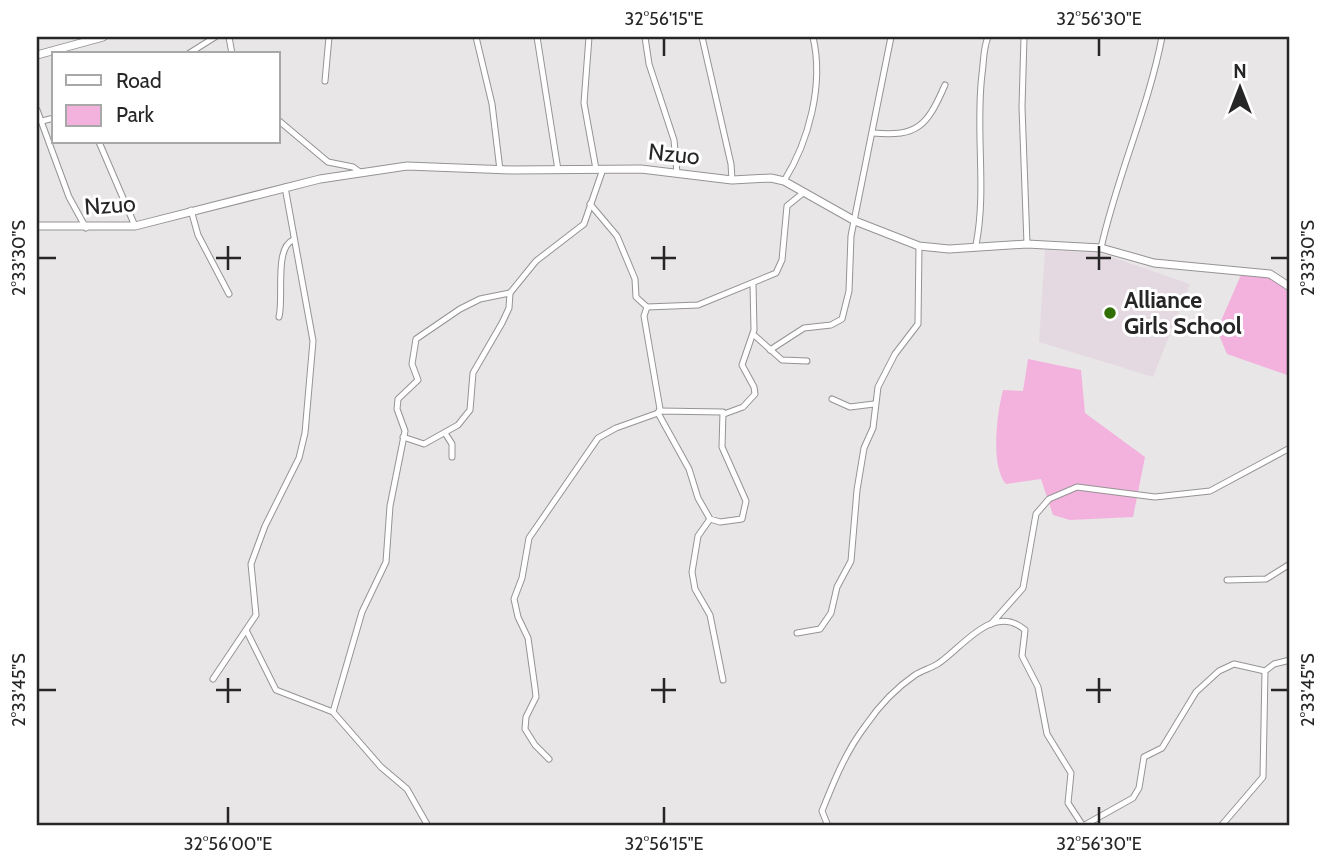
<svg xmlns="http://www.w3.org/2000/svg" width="1327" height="863" font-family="Cabin,sans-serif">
	<rect width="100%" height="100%" fill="#e9e6e8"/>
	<path fill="#e4d9e0" d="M1045 250 1100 253 1190 284 1153 377 1039 342Z"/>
	<g fill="#f3b1dd">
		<path d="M1241 275 1271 278 1290 293V376L1227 354 1217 330Z"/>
		<path d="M1028 359 1081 370 1085 413 1145 457 1133 517 1070 520 1053 515 1041 479 1006 484C990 466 997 413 1003 390L1023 391Z"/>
	</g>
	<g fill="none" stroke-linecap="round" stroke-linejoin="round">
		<defs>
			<g id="street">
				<path d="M229 37 232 54"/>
				<path d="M476 37 492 104 500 170"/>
				<path d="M537 37 558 170"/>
				<path d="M589 37 584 103 596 169"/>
				<path d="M645 37 649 64 674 140 677 173"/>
				<path d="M702 37 731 164 732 180"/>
				<path d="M1024 37 1022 107 1027 244"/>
				<path d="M188 54 215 37"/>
				<path d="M325 81 329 37"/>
				<path d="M37 110 69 197 86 228"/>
				<path d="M278 120 328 162 353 167 360 172"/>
				<path d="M42 121 54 118"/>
				<path d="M873 133C918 137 927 126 945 85"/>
				<path d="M99 142 135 226"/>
				<path d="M784 181C809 141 824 84 813 37"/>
				<path d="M590 204 617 236 635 279 636 297 647 307"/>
				<path d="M191 210 198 235 229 294"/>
				<path d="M976 245C987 189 975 131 982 74 984 60 983 49 988 37"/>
				<path d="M1101 248C1117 176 1148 109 1162 37"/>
				<path d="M279 317C284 297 274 248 293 240"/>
				<path d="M754 335 782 360 807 361"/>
				<path d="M770 350 804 328 831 325 842 319 849 291 851 236 891 37"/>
				<path d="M832 399 850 407 874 404"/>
				<path d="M658 413 689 469 698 498 710 519 720 522 742 519 746 501 722 447 723 412 659 411"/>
				<path d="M724 414 743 407 755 394 754 387 742 365 754 330 753 284"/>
				<path d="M445 433 452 444V457"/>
				<path d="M403 437 424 444 458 425 470 410 473 373 502 323 509 308 510 293"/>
				<path d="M710 519 698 536 692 572 695 589 710 615 723 680"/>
				<path d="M1227 580 1266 579 1290 564"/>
				<path d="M991 624 1023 588 1036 514 1049 499 1077 487 1155 497 1210 491 1290 448"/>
				<path d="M247 632 276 690 333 712 381 767 407 789 428 826"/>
				<path d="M797 633 820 629 831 613 837 587 851 561 857 490 864 448 873 428 878 387 895 354 918 324 919 246"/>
				<path d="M213 679 256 615 251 564 265 526 299 458 305 433 313 341 285 187"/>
				<path d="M333 712 362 612 386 562 390 506 405 431 397 409 398 399 418 380 412 364 416 339 460 309 480 299 510 293 536 261 584 224 603 169"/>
				<path d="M549 759 535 745 525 729 526 717 536 697 535 688 528 638 518 617 514 599 522 578 529 538 598 438 616 428 658 413 660 409 644 316 647 307 698 305 776 273 782 260 787 206 803 193"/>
				<path d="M828 826 822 811C834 781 846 751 866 725 879 706 896 688 915 675 923 670 932 668 939 663 962 648 993 602 1025 630L1022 656 1038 687 1047 734 1071 773 1068 803 1083 826"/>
				<path d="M1083 826 1133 798 1139 788 1144 757 1162 748 1196 692 1219 671 1234 664 1265 671"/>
				<path d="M1221 826 1263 777 1265 671 1274 664 1290 660"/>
			</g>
			<g id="secondary">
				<path d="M37 55 103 37"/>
				<path d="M37 226H135L320 179 407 166 512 170 641 169 732 180 771 178 784 181 855 221 919 246 949 249 1027 244 1101 248 1154 263 1270 274 1290 287"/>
			</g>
		</defs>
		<use href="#street" stroke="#969395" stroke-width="7"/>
		<use href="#secondary" stroke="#969395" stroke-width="9"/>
		<use href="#street" stroke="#fff" stroke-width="5"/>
		<use href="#secondary" stroke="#fff" stroke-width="7"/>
	</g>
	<path fill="none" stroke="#272627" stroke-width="2.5" d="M664 38V56M1099 38V56M228 246V270M664 246V270M1099 246V270M38 258H56M216 258H241M651 258H676M1086 258H1111M1271 258H1288M228 678V703M664 678V703M1099 678V703M38 690H56M216 690H241M651 690H676M1086 690H1111M1271 690H1288M228 807V824M664 807V824M1099 807V824"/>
	<circle fill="#316e00" stroke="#fff" stroke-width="2.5" cx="1110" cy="313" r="7"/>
	<g text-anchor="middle" stroke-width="6" stroke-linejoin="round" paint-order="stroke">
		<g font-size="23" fill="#272627" stroke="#fff">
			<text transform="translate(674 154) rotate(6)" y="8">Nzuo</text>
			<text transform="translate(110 205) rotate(-4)" y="8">Nzuo</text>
		</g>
		<g font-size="23" font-weight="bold" fill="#272627" stroke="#fff" text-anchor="start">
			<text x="1124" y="308">Alliance<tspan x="1124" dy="26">Girls School</tspan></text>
		</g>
	</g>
	<rect width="1327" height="863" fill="none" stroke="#ffffff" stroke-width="77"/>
	<rect x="52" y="52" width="228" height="91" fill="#ffffff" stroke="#a9a8a9" stroke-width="2"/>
	<rect x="66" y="75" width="35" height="10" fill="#ffffff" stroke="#a9a8a9" stroke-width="2"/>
	<text x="116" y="88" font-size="21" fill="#272627">Road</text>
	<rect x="66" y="105" width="35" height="21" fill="#f3b1dd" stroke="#a9a8a9" stroke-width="2"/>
	<text x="116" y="122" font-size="21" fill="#272627">Park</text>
	<g transform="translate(1240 88)" stroke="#ffffff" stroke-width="5" paint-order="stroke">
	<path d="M0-5L12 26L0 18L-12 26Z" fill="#272627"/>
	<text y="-10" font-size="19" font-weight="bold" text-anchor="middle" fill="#272627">N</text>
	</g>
	<rect x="38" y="38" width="1250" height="786" fill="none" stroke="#272627" stroke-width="2.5"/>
	<g font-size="18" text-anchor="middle" fill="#272627">
		<text x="664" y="25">32°56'15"E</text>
		<text x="1099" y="25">32°56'30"E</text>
		<text transform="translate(19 258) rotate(-90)" y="6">2°33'30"S</text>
		<text transform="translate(1308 258) rotate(-90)" y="6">2°33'30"S</text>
		<text transform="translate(19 690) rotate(-90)" y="6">2°33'45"S</text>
		<text transform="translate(1308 690) rotate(-90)" y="6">2°33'45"S</text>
		<text x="228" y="850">32°56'00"E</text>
		<text x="664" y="850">32°56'15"E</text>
		<text x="1099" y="850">32°56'30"E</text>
	</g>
</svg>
